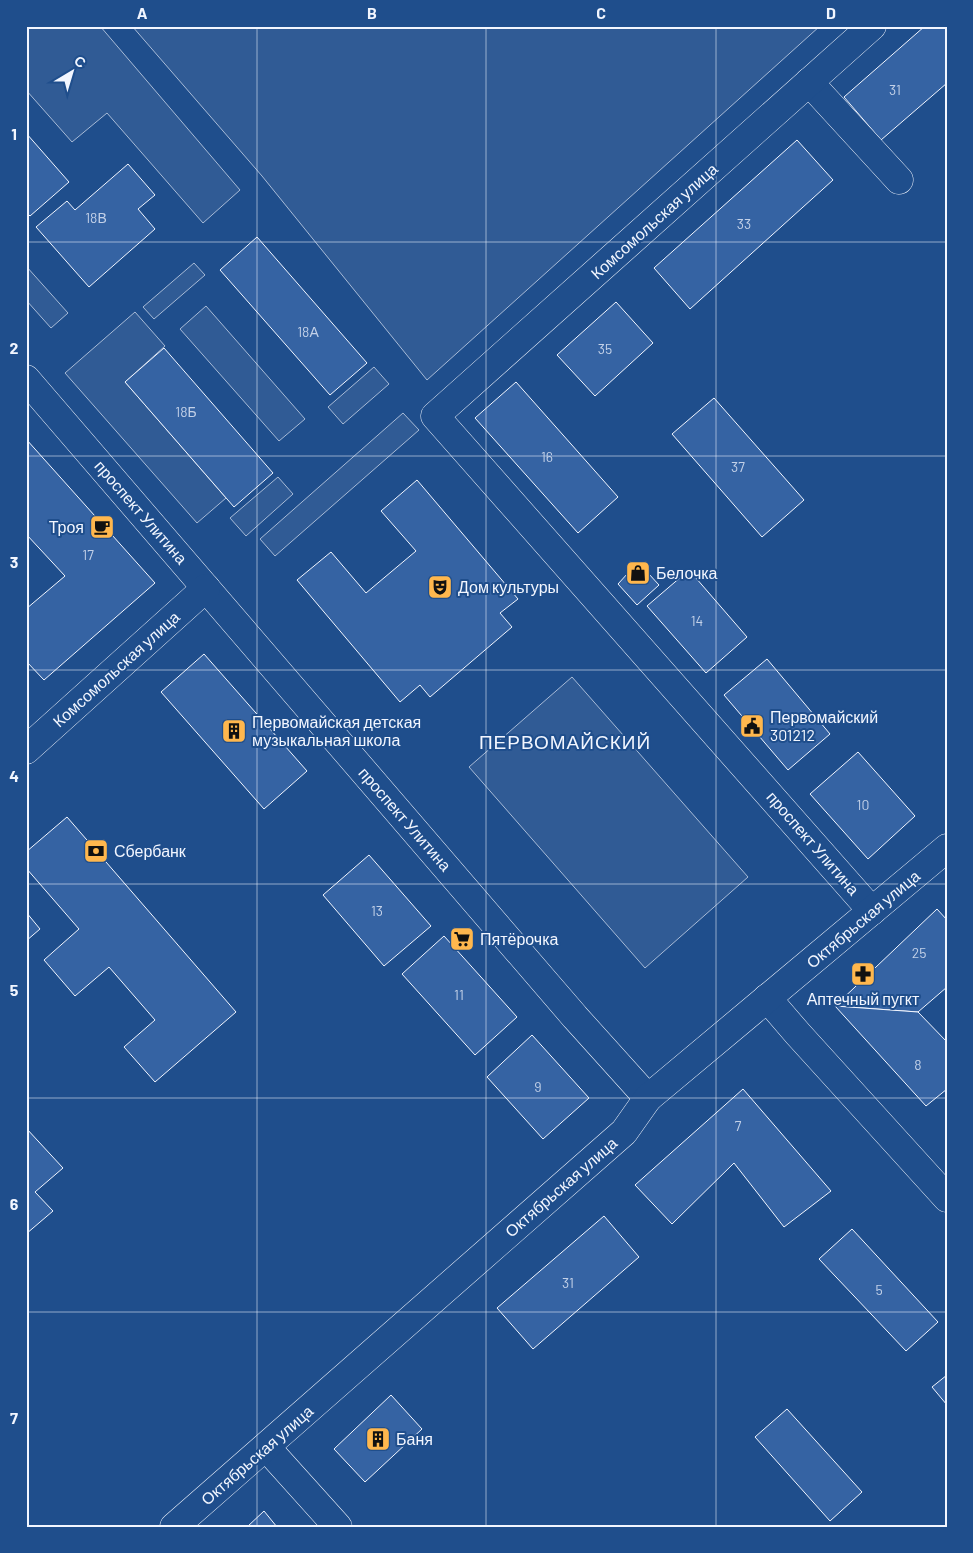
<svg xmlns="http://www.w3.org/2000/svg" width="973" height="1553" font-family="Barlow,sans-serif">
	<rect width="100%" height="100%" fill="#1f4e8c"/>
	<g fill="#305b95" stroke="#a8bbd7">
		<path d="M26 26H100L240 190 203 223 107 113 72 142 26 90Z"/>
		<path d="M132 26H820L427 380 262 176Z"/>
		<path d="M194 263 205 275 154 319 143 307Z"/>
		<path d="M26 266 68 313 51 328 26 300Z"/>
		<path d="M206 306 305 419 279 441 180 329Z"/>
		<path d="M135 312 165 346 125 382 226 498 197 523 65 373Z"/>
		<path d="M374 367 389 384 343 424 328 407Z"/>
		<path d="M403 413 419 430 275 556 260 539Z"/>
		<path d="M278 477 293 494 246 536 230 518Z"/>
		<path d="M572 677 748 877 645 968 469 767Z"/>
	</g>
	<g fill="#3563a3" stroke="#f2f6ff">
		<path d="M925 26H947V83L881 140 844 97Z"/>
		<path d="M26 133 69 182 30 216 26 212Z"/>
		<path d="M797 140 833 180 690 309 654 268Z"/>
		<path d="M128 164 155 195 138 209 155 229 89 287 36 227 67 201 75 210Z"/>
		<path d="M257 237 367 363 330 395 220 270Z"/>
		<path d="M616 302 653 343 595 396 557 355Z"/>
		<path d="M164 348 273 473 234 507 125 382Z"/>
		<path d="M516 382 618 497 578 533 475 418Z"/>
		<path d="M714 398 804 500 762 537 672 434Z"/>
		<path d="M26 439 155 583 44 680 26 661V609L65 576 26 534Z"/>
		<path d="M417 480 518 599 500 613 512 627 430 697 420 685 400 702 297 580 331 552 366 593 416 551 381 511Z"/>
		<path d="M638 562 659 585 637 605 618 584Z"/>
		<path d="M689 570 747 637 706 673 647 606Z"/>
		<path d="M204 654 307 771 264 809 161 692Z"/>
		<path d="M767 659 830 734 788 770 724 695Z"/>
		<path d="M858 752 915 816 868 859 810 794Z"/>
		<path d="M67 817 236 1012 155 1082 124 1047 155 1020 109 967 75 996 44 960 79 929 26 868V852Z"/>
		<path d="M369 855 431 926 384 966 323 895Z"/>
		<path d="M937 909 947 920V987L918 1012 835 1006Z"/>
		<path d="M26 912 40 929 26 941Z"/>
		<path d="M444 936 517 1017 475 1055 402 974Z"/>
		<path d="M835 1006 918 1012 947 1042V1089L926 1106Z"/>
		<path d="M532 1035 589 1098 543 1139 487 1077Z"/>
		<path d="M743 1089 831 1191 784 1227 734 1163 672 1224 635 1185Z"/>
		<path d="M26 1128 63 1168 35 1192 53 1211 26 1234Z"/>
		<path d="M604 1216 639 1257 533 1349 497 1308Z"/>
		<path d="M852 1229 938 1322 906 1351 819 1259Z"/>
		<path d="M947 1375V1405L932 1387Z"/>
		<path d="M391 1395 422 1429 365 1482 334 1449Z"/>
		<path d="M787 1409 862 1492 830 1521 755 1437Z"/>
		<path d="M264 1511 277 1527H247Z"/>
	</g>
	<g fill="none" stroke-linecap="round" stroke-linejoin="round">
		<defs>
			<g id="minor">
				<path d="M809 82 899 180"/>
				<path d="M26 379 575 1017 648 1098"/>
				<path d="M26 750 206 588"/>
				<path d="M872 911 435 416 872 26"/>
				<path d="M767 998 798 1034 947 1198"/>
				<path d="M266 1447 338 1527"/>
				<path d="M174 1527 624 1132 648 1098 947 848"/>
			</g>
		</defs>
		<use href="#minor" stroke="#f2f6ff" stroke-width="29"/>
		<use href="#minor" stroke="#1f4e8c" stroke-width="28"/>
	</g>
	<path fill="none" stroke="#f2f6ff" stroke-width="1" stroke-opacity="0.55" d="M257 26V1527M486 26V1527M716 26V1527M26 242H947M26 456H947M26 670H947M26 884H947M26 1098H947M26 1312H947"/>
	<defs>
		<symbol id="cafe-square" viewBox="-11 -11 22 22"><rect x="-9" y="-9" width="18" height="18" rx="4" fill="#ffb74d" stroke="#1f4e8c"/><path d="M-5.5-4.5H6V0H3Q3 3.5 0 3.5H-2.5Q-5.5 3.5-5.5 0ZM3-3.2v2h1.7v-2ZM-6 4.5H4V6H-6Z" fill="#111"/></symbol>
		<symbol id="shop-square" viewBox="-11 -11 22 22"><rect x="-9" y="-9" width="18" height="18" rx="4" fill="#ffb74d" stroke="#1f4e8c"/><path d="M-5-2.5h2.3a2.7 3.5 0 0 1 5.4 0H5L5.5 6h-11ZM-1.5-2.5h3a1.5 2.3 0 0 0-3 0Z" fill="#111"/></symbol>
		<symbol id="theatre-square" viewBox="-11 -11 22 22"><rect x="-9" y="-9" width="18" height="18" rx="4" fill="#ffb74d" stroke="#1f4e8c"/><path d="M-5-5.5Q0-4 5-5.5V0Q5 5 0 6Q-5 5-5 0ZM-3.3-2.5H-1v1.5H-3.3ZM1-2.5H3.3v1.5H1ZM-2.8 1Q0 5.5 2.8 1Z" fill="#111"/></symbol>
		<symbol id="civic-square" viewBox="-11 -11 22 22"><rect x="-9" y="-9" width="18" height="18" rx="4" fill="#ffb74d" stroke="#1f4e8c"/><path d="M-.6-6.5H3V-4.5H.6V-3L4-1V1h2V6H-6V1h2V-1L-.6-3ZM-1.2 2.5V6h2.4V2.5Z" fill="#111"/></symbol>
		<symbol id="building-square" viewBox="-11 -11 22 22"><rect x="-9" y="-9" width="18" height="18" rx="4" fill="#ffb74d" stroke="#1f4e8c"/><path d="M-4-6H4V6H1V3H-1V6H-4ZM-2.5-4.3h1.7v1.8h-1.7ZM.8-4.3h1.7v1.8H.8ZM-2.5-1h1.7V.8h-1.7ZM.8-1h1.7V.8H.8Z" fill="#111"/></symbol>
		<symbol id="bank-square" viewBox="-11 -11 22 22"><rect x="-9" y="-9" width="18" height="18" rx="4" fill="#ffb74d" stroke="#1f4e8c"/><path d="M-6-4H6V4H-6ZM0-2.3a2.3 2.3 0 1 0 0 4.6a2.3 2.3 0 1 0 0-4.6Z" fill="#111"/></symbol>
		<symbol id="supermarket-square" viewBox="-11 -11 22 22"><rect x="-9" y="-9" width="18" height="18" rx="4" fill="#ffb74d" stroke="#1f4e8c"/><path d="M-6-5.5h2.5l.6 2H6L4.5 2H-2.5L-4.4-4H-6ZM-1.5 3.2a1.3 1.3 0 1 0 .1 0ZM3 3.2a1.3 1.3 0 1 0 .1 0Z" fill="#111"/></symbol>
		<symbol id="pharmacy-square" viewBox="-11 -11 22 22"><rect x="-9" y="-9" width="18" height="18" rx="4" fill="#ffb74d" stroke="#1f4e8c"/><path d="M-2-6h4v4h4v4h-4v4h-4v-4h-4v-4h4Z" fill="#111"/></symbol>
	</defs>
	<g fill-rule="evenodd">
		<use href="#cafe-square" x="88" y="513" width="28" height="28"/>
		<use href="#shop-square" x="624" y="559" width="28" height="28"/>
		<use href="#theatre-square" x="426" y="573" width="28" height="28"/>
		<use href="#civic-square" x="738" y="712" width="28" height="28"/>
		<use href="#building-square" x="220" y="717" width="28" height="28"/>
		<use href="#bank-square" x="82" y="837" width="28" height="28"/>
		<use href="#supermarket-square" x="448" y="925" width="28" height="28"/>
		<use href="#pharmacy-square" x="849" y="960" width="28" height="28"/>
		<use href="#building-square" x="364" y="1425" width="28" height="28"/>
	</g>
	<g text-anchor="middle" stroke-width="4" stroke-linejoin="round" paint-order="stroke">
		<g font-size="14" fill="#c3d1e8">
			<text x="895" y="95">31</text>
			<text x="96" y="223">18В</text>
			<text x="744" y="229">33</text>
			<text x="308" y="337">18А</text>
			<text x="605" y="354">35</text>
			<text x="186" y="417">18Б</text>
			<text x="547" y="462">16</text>
			<text x="738" y="472">37</text>
			<text x="88" y="560">17</text>
			<text x="697" y="626">14</text>
			<text x="863" y="810">10</text>
			<text x="377" y="916">13</text>
			<text x="919" y="958">25</text>
			<text x="459" y="1000">11</text>
			<text x="918" y="1070">8</text>
			<text x="538" y="1092">9</text>
			<text x="738" y="1131">7</text>
			<text x="568" y="1288">31</text>
			<text x="879" y="1295">5</text>
		</g>
		<g font-size="16" fill="#f2f6ff" stroke="#1f4e8c">
			<text transform="translate(654 221) rotate(-42)" y="6">Комсомольская улица</text>
			<text transform="translate(141 512) rotate(49)" y="6">проспект Улитина</text>
			<text transform="translate(116 669) rotate(-42)" y="6">Комсомольская улица</text>
			<text transform="translate(405 819) rotate(49)" y="6">проспект Улитина</text>
			<text transform="translate(813 843) rotate(49)" y="6">проспект Улитина</text>
			<text transform="translate(863 919) rotate(-40)" y="6">Октябрьская улица</text>
			<text transform="translate(561 1187) rotate(-41)" y="6">Октябрьская улица</text>
			<text transform="translate(257 1455) rotate(-41)" y="6">Октябрьская улица</text>
		</g>
		<g font-size="16" fill="#f2f6ff" stroke="#1f4e8c" text-anchor="start">
			<text x="84" y="533" text-anchor="end">Троя</text>
			<text x="656" y="579">Белочка</text>
			<text x="458" y="593">Дом культуры</text>
			<text x="770" y="723">Первомайский<tspan x="770" dy="18">301212</tspan></text>
			<text x="252" y="728">Первомайская детская<tspan x="252" dy="18">музыкальная школа</tspan></text>
			<text x="114" y="857">Сбербанк</text>
			<text x="480" y="945">Пятёрочка</text>
			<text x="863" y="1005" text-anchor="middle">Аптечный пугкт</text>
			<text x="396" y="1445">Баня</text>
		</g>
		<g font-size="19" letter-spacing="1" fill="#f2f6ff" stroke="#1f4e8c">
			<text x="565" y="749">ПЕРВОМАЙСКИЙ</text>
		</g>
	</g>
	<rect width="973" height="1553" fill="none" stroke="#1f4e8c" stroke-width="55"/>
	<g transform="translate(72 72) rotate(38)" stroke="#1f4e8c" stroke-width="4" paint-order="stroke">
	<path d="M0-4L9 19L0 12L-9 19Z" fill="#f2f6ff"/>
	<text y="-8" font-size="14" font-weight="bold" text-anchor="middle" fill="#f2f6ff">С</text>
	</g>
	<rect x="28" y="28" width="918" height="1498" fill="none" stroke="#f2f6ff" stroke-width="2"/>
	<g font-size="16" text-anchor="middle" font-weight="bold" fill="#f2f6ff">
		<text x="142" y="19">A</text>
		<text x="372" y="19">B</text>
		<text x="601" y="19">C</text>
		<text x="831" y="19">D</text>
		<text x="14" y="140">1</text>
		<text x="14" y="354">2</text>
		<text x="14" y="568">3</text>
		<text x="14" y="782">4</text>
		<text x="14" y="996">5</text>
		<text x="14" y="1210">6</text>
		<text x="14" y="1424">7</text>
	</g>
</svg>
